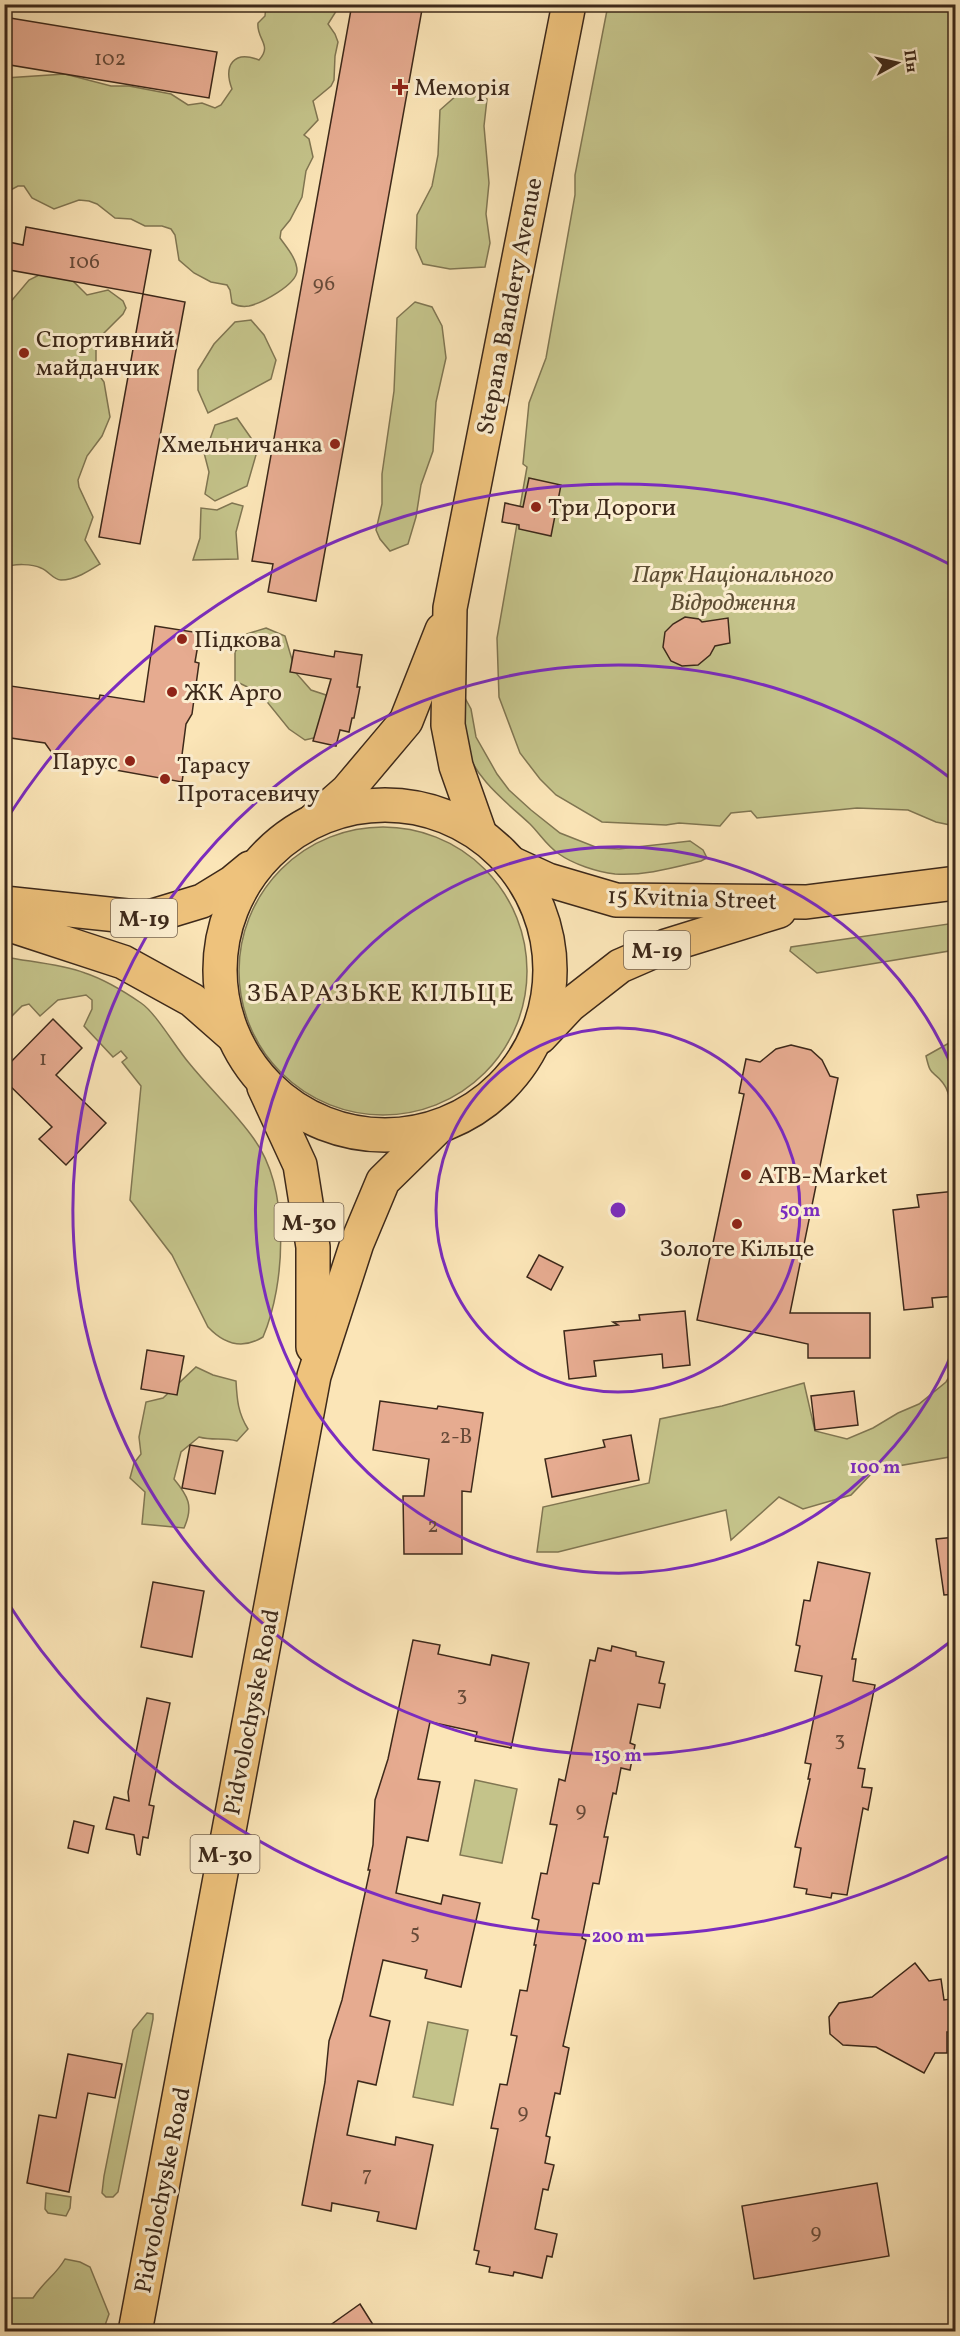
<svg xmlns="http://www.w3.org/2000/svg" width="960" height="2336" font-family="Vollkorn,serif">
	<rect width="100%" height="100%" fill="#fbe5b7"/>
	<filter id="stains"><feTurbulence type="fractalNoise" baseFrequency=".00333" numOctaves="4"/><feColorMatrix values="0 0 0 0 .2 0 0 0 0 .09 0 0 0 0 .02 0 0 0 .5 -.17"/></filter>
	<radialGradient id="worn" r=".72"><stop offset=".6" stop-color="#630" stop-opacity="0"/><stop offset="1" stop-color="#630" stop-opacity=".3"/></radialGradient>
	<g fill="#c4c38a" stroke="#807652" stroke-width="1.5">
		<path d="M266 5H340L328 24 335 34 338 42 335 56 334 80 331 86 313 101 318 120 304 135 309 139 313 157 306 171 302 197 290 220 281 231 280 238C287 248 297 259 297 271 296 285 262 303 249 306 243 307 237 306 232 303L230 290 227 285 211 282 194 273 179 260 175 235 171 229 162 226H145L131 219 115 218 97 204 89 201 79 200 54 209 32 198 24 186H18L5 193V78L65 74 111 86H129L171 94 188 105 202 103 215 108 221 105 232 89C223 65 234 50 259 60 273 45 256 39 258 23L265 16Z"/>
		<path d="M608 5H955V826L936 822 908 810 857 808 757 818 751 811 731 813 720 826 679 823 666 825 602 822 556 795 540 779 520 753 499 697 497 638 527 467 523 464 529 403 546 358 575 195V175Z"/>
		<path d="M465 88 487 99 484 126 489 183 486 214 490 243 485 267 450 269 423 264 416 248 417 215 432 186 438 155 440 110Z"/>
		<path d="M41 274 71 279 87 295 108 290 123 301 126 308 123 314 96 341V371L104 382 110 417 102 436 87 456 78 480 79 487 93 517 85 540 100 564C89 571 75 580 61 580 53 580 49 571 41 568 33 564 13 563 5 568V304L8 305 29 280Z"/>
		<path d="M415 302 432 307 442 326 446 358 436 402 433 451 421 485 416 517 408 544 390 551 380 539 376 530 382 504V474L394 391 397 318Z"/>
		<path d="M251 320 264 335 276 360 271 379 208 413 198 390V370L214 344 235 322Z"/>
		<path d="M237 418 258 448 247 486 215 501 205 494 209 472 202 445 209 442 215 425Z"/>
		<path d="M232 503 243 506 236 532 238 559 193 560 200 538 201 508 217 510Z"/>
		<path d="M266 628 285 636 296 673 311 690 326 695 339 707 322 736 305 740 289 729 260 693 235 681V652L247 634Z"/>
		<path d="M465 698 471 709 476 737 497 774 509 790 531 810 560 833 598 848 619 849 690 841 703 850 707 858 701 861C672 868 644 876 615 874 597 872 573 864 559 854 547 846 540 834 530 824 504 800 476 780 464 744 460 731 464 712 465 698Z"/>
		<circle cx="383" cy="971" r="144"/>
		<path d="M955 923V950L817 973 790 951 791 947Z"/>
		<path d="M5 957C31 962 60 964 85 973 103 979 125 992 141 1003 156 1013 176 1048 189 1063 210 1089 235 1112 254 1139 290 1189 286 1283 263 1337 242 1350 224 1344 208 1327L172 1255 130 1200 141 1086 122 1062 127 1058 121 1051 113 1057 84 1026 92 1009V1000L86 995 58 1000 40 1016 29 1004 22 1006 5 1023Z"/>
		<path d="M955 1042H956L955 1149 953 1148C953 1132 954 1096 943 1083 932 1069 931 1078 926 1056L949 1043Z"/>
		<path d="M196 1367 213 1375 236 1381C237 1400 238 1413 248 1429L237 1441C223 1437 213 1441 199 1437L181 1452 174 1479C188 1496 194 1506 184 1528L142 1524 145 1492 130 1478 134 1463 141 1454 139 1437 146 1402 163 1398Z"/>
		<path d="M955 1367V1456L875 1470 851 1495 803 1509 779 1497 731 1540 726 1510 558 1552H537L543 1507 649 1483 660 1419 722 1406 804 1383 815 1431 847 1439 873 1428 898 1413 919 1404 946 1382Z"/>
		<path d="M475 1780 517 1789 502 1863 460 1855Z"/>
		<path d="M147 2013 153 2014V2019L118 2192 113 2197H106L102 2193 104 2176 133 2030Z"/>
		<path d="M428 2022 468 2030 453 2105 413 2097Z"/>
		<path d="M46 2193 71 2197 70 2208 66 2216 48 2213 45 2209Z"/>
		<path d="M65 2259 80 2262 90 2267 109 2314 103 2331H5V2298H33C44 2281 56 2275 65 2259Z"/>
	</g>
	<g fill="#e6ab90" stroke="#3d291a" stroke-width="1.5">
		<path d="M352 4H423L316 601 268 592 273 564 252 561Z"/>
		<path d="M4 17 217 52 209 98 4 64Z"/>
		<path d="M26 227 151 250 143 294 4 269V241L23 245Z"/>
		<path d="M143 294 185 302 140 544 99 537Z"/>
		<path d="M529 478 561 485 551 536 519 529V525L502 522 505 503 523 507Z"/>
		<path d="M685 617 699 619 702 622 728 618 730 643 715 646 710 655 698 665 682 666 671 661 663 647 665 632 673 624Z"/>
		<path d="M155 626 200 633 195 662 199 663 192 714 186 724 182 755 186 756 182 782 82 764 52 753 45 743 4 737V685L99 699 100 695 144 702Z"/>
		<path d="M294 650 334 657 335 651 362 655 357 687H360L354 718H352L349 732 340 730 336 746 313 741 331 679 290 672Z"/>
		<path d="M53 1019 82 1048 56 1075 106 1123 66 1165 39 1139 52 1127 4 1080V1069Z"/>
		<path d="M791 1045 811 1050 822 1060 830 1076 838 1078 790 1313H870V1358H808V1344L697 1320 744 1094 739 1093 746 1059 760 1062 776 1049Z"/>
		<path d="M956 1191V1296L932 1298 933 1307 904 1310 893 1210 919 1207 917 1195Z"/>
		<path d="M539 1255 563 1267 551 1290 527 1277Z"/>
		<path d="M685 1311 690 1365 663 1368 662 1354 594 1361 596 1376 569 1379 564 1331 618 1325 613 1322 640 1320 639 1315Z"/>
		<path d="M147 1350 184 1356 177 1395 141 1389Z"/>
		<path d="M854 1391 858 1425 815 1430 811 1396Z"/>
		<path d="M380 1401 437 1409 438 1406 483 1413 471 1492 462 1491V1554H404L403 1496H424L429 1459 373 1450Z"/>
		<path d="M631 1435 639 1480 552 1497 545 1459 605 1447 603 1440Z"/>
		<path d="M190 1445 223 1451 215 1494 182 1488Z"/>
		<path d="M956 1537V1594L944 1595 936 1539Z"/>
		<path d="M818 1562 870 1573 852 1659H856L853 1681 875 1685 858 1768 865 1769 862 1787 872 1788 868 1810 863 1808 847 1895 832 1893 831 1898 806 1894 807 1889 794 1887 801 1848 795 1847 810 1779H808L811 1764 805 1763 822 1676 795 1671 800 1646 796 1645 804 1600 810 1601Z"/>
		<path d="M153 1582 204 1591 192 1657 141 1647Z"/>
		<path d="M413 1640 440 1645 438 1654 490 1665 492 1655 529 1663 511 1748 475 1741 477 1732 430 1722 418 1779 440 1782 428 1841 407 1837 396 1893 441 1904 443 1895 480 1903 461 1987 425 1978 427 1970 383 1960 370 2016 390 2021 376 2085 358 2081 347 2135 395 2145 396 2137 433 2145 416 2229 377 2221 379 2212 332 2203 331 2211 302 2205 325 2082 329 2041 342 2000 370 1870H368L373 1845 375 1800 388 1759Z"/>
		<path d="M612 1646 636 1652V1656L664 1662 659 1683 665 1684 660 1708 638 1704 630 1743 635 1745 630 1770 621 1768 616 1794 613 1793 604 1837H608L599 1884 593 1883 582 1938 586 1940 563 2046 569 2048 560 2094 555 2093 546 2136 550 2137 545 2163 554 2165 548 2190 543 2189 535 2229 557 2234 552 2257 547 2256 542 2278 514 2272 513 2276 489 2272 490 2267 476 2264 479 2251 474 2250 498 2129 491 2128 500 2084 507 2085 517 2036 511 2035 520 1990 527 1991 536 1945H534L539 1920 532 1918 541 1873 547 1874 557 1825 550 1824 559 1779 565 1781 590 1660 595 1661 598 1648 611 1651Z"/>
		<path d="M147 1698 170 1703 149 1805 154 1806 148 1838 143 1837 140 1855 137 1854 134 1835 106 1829 114 1797 129 1801 128 1792Z"/>
		<path d="M74 1821 94 1826 88 1853 68 1848Z"/>
		<path d="M915 1963 929 1981 941 1979 944 2000 951 1999 953 2032H947V2053H935L924 2073 876 2047 843 2045 830 2034 829 2017 839 2003 872 1997Z"/>
		<path d="M68 2054 122 2064 115 2098 88 2093 69 2192 27 2183 39 2115 56 2118Z"/>
		<path d="M877 2183 889 2256 754 2279 742 2206Z"/>
		<path d="M360 2304 377 2331H322Z"/>
	</g>
	<g fill="none" stroke-linecap="round" stroke-linejoin="round">
		<defs>
			<g id="primary">
				<path d="M314 820 347 791 406 721 442 630"/>
				<path d="M480 834 456 766 448 725 450 608 569 4"/>
			</g>
			<g id="highway">
				<circle cx="385" cy="970" r="165"/>
				<path d="M511 863 548 880 616 900 806 902 956 883"/>
				<path d="M4 903 146 918 202 901 233 882 250 868"/>
				<path d="M4 923 123 962 192 1000 233 1036"/>
				<path d="M540 1037 570 1005 620 966 666 946 779 911"/>
				<path d="M264 1087 300 1165 313 1247V1347"/>
				<path d="M135 2332 314 1376 357 1243 383 1181 437 1128"/>
			</g>
		</defs>
		<use href="#primary" stroke="#3d291a" stroke-width="36"/>
		<use href="#highway" stroke="#3d291a" stroke-width="36"/>
		<use href="#primary" stroke="#eec27c" stroke-width="33"/>
		<use href="#highway" stroke="#eec27c" stroke-width="33"/>
	</g>
	<g fill="none" stroke="#7b2cbf" stroke-width="3">
		<circle cx="618" cy="1210" r="182"/>
		<path d="M955 1346A363 363 0 1 1 955 1074"/>
		<path d="M954 1639A545 545 0 1 1 954 781"/>
		<path d="M953 1854A726 726 0 0 1 6 1600M6 820A726 726 0 0 1 953 566"/>
	</g>
	<g fill="#8f2418" stroke="#fceed0" stroke-width="2">
		<path d="M397 78h6v6h6v6h-6v6h-6v-6h-6v-6h6z"/>
		<circle cx="24" cy="353" r="6"/>
		<circle cx="335" cy="444" r="6"/>
		<circle cx="536" cy="507" r="6"/>
		<circle cx="182" cy="639" r="6"/>
		<circle cx="172" cy="692" r="6"/>
		<circle cx="130" cy="761" r="6"/>
		<circle cx="165" cy="779" r="6"/>
		<circle cx="746" cy="1175" r="6"/>
		<circle cx="737" cy="1224" r="6"/>
	</g>
	<g text-anchor="middle" stroke-width="6" stroke-linejoin="round" paint-order="stroke">
		<g font-size="21" fill="#674a38">
			<text x="110" y="65">102</text>
			<text x="84" y="268">106</text>
			<text x="324" y="290">96</text>
			<text x="43" y="1065">1</text>
			<text x="456" y="1443">2-В</text>
			<text x="433" y="1532">2</text>
			<text x="462" y="1700">3</text>
			<text x="840" y="1745">3</text>
			<text x="581" y="1816">9</text>
			<text x="415" y="1938">5</text>
			<text x="523" y="2118">9</text>
			<text x="367" y="2181">7</text>
			<text x="816" y="2238">9</text>
		</g>
		<g fill="#fceed0" stroke="#766451" stroke-width="1.5">
			<rect x="111" y="899" width="66" height="38" rx="4.5"/>
			<rect x="624" y="931" width="66" height="38" rx="4.5"/>
			<rect x="274.5" y="1203" width="69" height="38" rx="4.5"/>
			<rect x="190.5" y="1835" width="69" height="38" rx="4.5"/>
		</g>
		<g font-size="22" font-weight="bold" fill="#3d291a">
			<text x="144" y="926">М-19</text>
			<text x="657" y="958">М-19</text>
			<text x="309" y="1230">М-30</text>
			<text x="225" y="1862">М-30</text>
		</g>
		<g font-size="24" fill="#3d291a" stroke="#fceed0" text-anchor="start">
			<text x="414" y="95">Меморія</text>
			<text x="36" y="347">Спортивний<tspan x="36" dy="28">майданчик</tspan></text>
			<text x="323" y="452" text-anchor="end">Хмельничанка</text>
			<text x="548" y="515">Три Дороги</text>
			<text x="194" y="647">Підкова</text>
			<text x="184" y="700">ЖК Арго</text>
			<text x="118" y="769" text-anchor="end">Парус</text>
			<text x="177" y="773">Тарасу<tspan x="177" dy="28">Протасевичу</tspan></text>
			<text x="758" y="1183">ATB-Market</text>
			<text x="737" y="1256" text-anchor="middle">Золоте Кільце</text>
		</g>
		<g font-size="24" fill="#3d291a" stroke="#fceed0">
			<text transform="translate(509 306) rotate(-79)" y="8">Stepana Bandery Avenue</text>
			<text transform="translate(692 898) rotate(2)" y="8">15 Kvitnia Street</text>
			<text transform="translate(251 1712) rotate(-79)" y="8">Pidvolochyske Road</text>
			<text transform="translate(162 2190) rotate(-79)" y="8">Pidvolochyske Road</text>
		</g>
		<g font-size="24" font-style="italic" fill="#5f5036" stroke="#fceed0">
			<text x="733" y="582">Парк Національного<tspan x="733" dy="28">Відродження</tspan></text>
		</g>
		<g font-size="26" letter-spacing="1.5" fill="#3d291a" stroke="#fceed0">
			<text x="381" y="1001">ЗБАРАЗЬКЕ КІЛЬЦЕ</text>
		</g>
	</g>
	<circle cx="618" cy="1210" r="9" fill="#7b2cbf" stroke="#fceed0" stroke-width="3"/>
	<g font-size="18" text-anchor="middle" font-weight="bold" fill="#7b2cbf" stroke="#fceed0" stroke-width="6" stroke-linejoin="round" paint-order="stroke">
		<text x="800" y="1216">50 m</text>
		<text x="875" y="1473">100 m</text>
		<text x="618" y="1761">150 m</text>
		<text x="618" y="1942">200 m</text>
	</g>
	<rect width="960" height="2336" fill="none" stroke="#fbe5b7" stroke-width="24"/>
	<rect x="6" y="6" width="948" height="2324" fill="none" stroke="#3d291a" stroke-width="3"/>
	<rect x="12" y="12" width="936" height="2312" fill="none" stroke="#3d291a" stroke-width="1.5"/>
	<g transform="translate(897 63) rotate(82)" stroke="#fceed0" stroke-width="4.5" paint-order="stroke">
	<path d="M0-4.5L10 22L0 15L-10 22Z" fill="#3d291a"/>
	<text y="-9" font-size="16" font-weight="bold" text-anchor="middle" fill="#3d291a">Пн</text>
	</g>
	<rect width="100%" height="100%" filter="url(#stains)"/>
	<rect width="100%" height="100%" fill="url(#worn)"/>
</svg>
